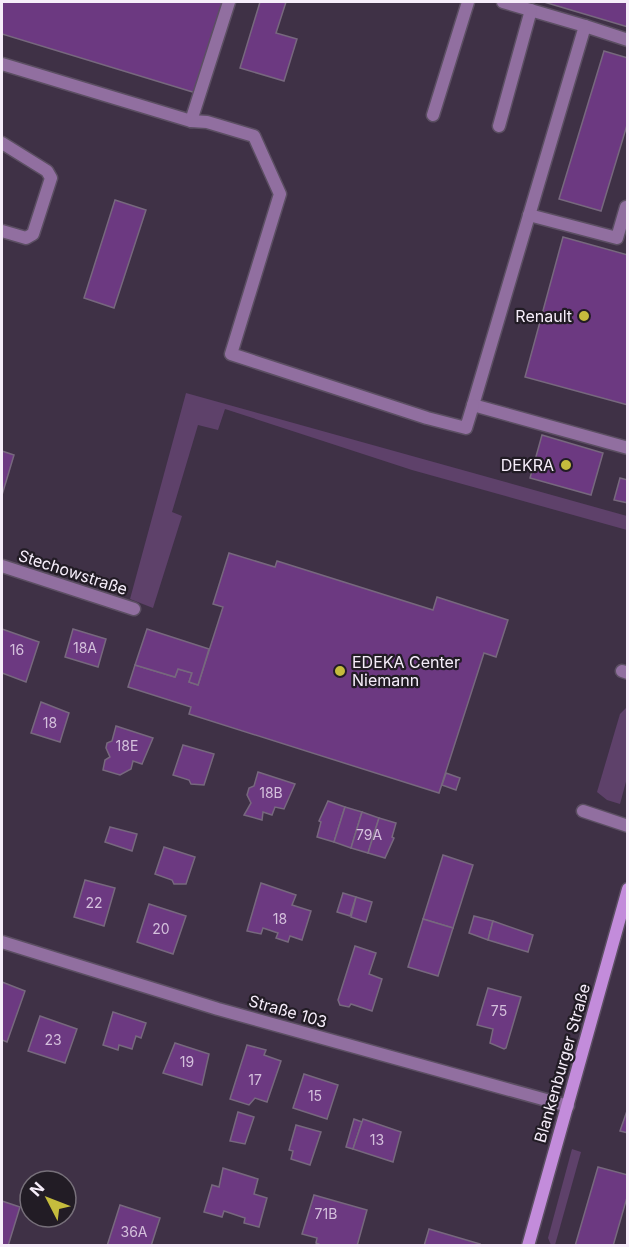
<svg xmlns="http://www.w3.org/2000/svg" width="629" height="1247" font-family="Inter,sans-serif">
	<rect width="100%" height="100%" fill="#3f3146"/>
	<g fill="#5e416a">
		<path d="M186 393 627 516V530L412 470 225 409 218 430 198 425 172 512 182 516 153 608 130 599Z"/>
		<path d="M627 707V778L620 804 607 800 597 792 620 714Z"/>
		<path d="M572 1149 581 1152 555 1245H551L548 1238Z"/>
	</g>
	<g fill="#6c3981" stroke="#77687e" stroke-width="1.5">
		<path d="M2 2H224L196 93 2 34Z"/>
		<path d="M260 2H286L276 33 297 39 284 81 240 68Z"/>
		<path d="M544 2H628V27Z"/>
		<path d="M604 51 628 58V122L601 211 559 199Z"/>
		<path d="M115 200 146 210 114 308 84 298Z"/>
		<path d="M563 237 628 255V405L525 377Z"/>
		<path d="M542 435 603 453 591 495 530 478Z"/>
		<path d="M2 451 14 455 2 495Z"/>
		<path d="M620 478 628 480V503L614 500Z"/>
		<path d="M229 553 275 567 277 561 433 610 437 597 508 620 496 657 484 653 439 793 189 714 191 707 128 687 135 665 175 677 178 669 192 673 189 682 198 685 223 607 213 604Z"/>
		<path d="M2 629 39 642 26 682 2 673Z"/>
		<path d="M73 629 106 639 98 667 65 657Z"/>
		<path d="M147 629 209 649 198 685 189 682 192 673 178 669 175 677 135 665Z"/>
		<path d="M41 702 69 713 60 742 31 733Z"/>
		<path d="M116 726 153 738 142 764 133 761 131 769 120 775 103 770 105 760 110 757 106 748 107 743 112 741Z"/>
		<path d="M183 745 214 754 204 785 191 784 189 780 173 775Z"/>
		<path d="M258 772 295 784 284 809 275 807 272 815 263 812 262 820 244 815 251 803 247 795 249 788 254 786Z"/>
		<path d="M446 773 460 778 456 790 442 785Z"/>
		<path d="M328 801 345 807 334 842 317 837 321 822 319 821Z"/>
		<path d="M345 807 362 812 351 848 334 842Z"/>
		<path d="M362 812 379 818 368 853 351 848Z"/>
		<path d="M379 818 396 823 392 837 394 838 385 858 368 853Z"/>
		<path d="M110 827 137 834 132 851 105 842Z"/>
		<path d="M164 847 195 857 186 884H174L172 880 155 874Z"/>
		<path d="M443 855 473 865 453 928 423 919Z"/>
		<path d="M85 880 115 888 104 926 74 917Z"/>
		<path d="M261 883 296 895 292 905 311 911 302 940 290 936 288 942 276 938 278 933 263 928 261 934 247 931Z"/>
		<path d="M343 893 356 897 350 916 337 912Z"/>
		<path d="M356 897 372 902 366 922 351 917Z"/>
		<path d="M149 904 186 916 173 954 137 942Z"/>
		<path d="M474 916 493 921 488 940 469 933Z"/>
		<path d="M423 919 453 928 438 976 408 967Z"/>
		<path d="M493 921 533 935 528 952 488 940Z"/>
		<path d="M355 946 376 953 369 974 382 979 372 1011 351 1004 349 1007 340 1005 338 1000Z"/>
		<path d="M2 982 25 991 7 1042 2 1040Z"/>
		<path d="M488 988 521 997 506 1048 504 1049 490 1043 493 1029 477 1025Z"/>
		<path d="M113 1012 146 1023 141 1038 136 1036 132 1049 119 1045 118 1050 103 1045Z"/>
		<path d="M40 1016 77 1029 65 1063 28 1051Z"/>
		<path d="M175 1043 209 1054 202 1085 163 1073Z"/>
		<path d="M247 1045 266 1050 264 1055 281 1061 267 1102 255 1098 249 1105 230 1099Z"/>
		<path d="M304 1074 338 1085 327 1119 293 1108Z"/>
		<path d="M628 1108V1133L620 1131Z"/>
		<path d="M238 1112 254 1117 245 1144 230 1141Z"/>
		<path d="M354 1119 362 1122 353 1149 346 1147Z"/>
		<path d="M363 1119 401 1132 393 1162 353 1149Z"/>
		<path d="M296 1125 321 1132 310 1165 291 1159 293 1151 289 1150Z"/>
		<path d="M598 1167 628 1175V1194L613 1246H575Z"/>
		<path d="M223 1168 258 1179 254 1194 267 1198 259 1227 244 1223 245 1218 224 1211 222 1217 204 1212 212 1185 219 1187Z"/>
		<path d="M314 1195 367 1210 357 1246H323L316 1243 317 1238 302 1234Z"/>
		<path d="M2 1201 20 1207 8 1246H2Z"/>
		<path d="M120 1205 160 1218 151 1246H107Z"/>
		<path d="M429 1229 480 1244 479 1246H424Z"/>
	</g>
	<g fill="none" stroke-linecap="round" stroke-linejoin="round">
		<defs>
			<g id="lane">
				<path d="M503 2 585 26"/>
				<path d="M628 40 585 26 473 405 628 448"/>
				<path d="M2 64 191 121 207 122 254 136 280 194 231 354 427 418 466 428 473 405"/>
				<path d="M433 115 468 2"/>
				<path d="M191 121 229 2"/>
				<path d="M499 126 531 10"/>
				<path d="M2 143 47 171 51 178 33 234 26 238 2 231"/>
				<path d="M529 215 617 238 626 207"/>
				<path d="M622 671 628 673"/>
				<path d="M583 811 628 826"/>
			</g>
			<g id="street">
				<path d="M2 566 134 609"/>
				<path d="M2 942 218 1009 568 1106"/>
			</g>
			<path id="secondary" d="M528 1246 628 889"/>
		</defs>
		<use href="#lane" stroke="#5c4f63" stroke-width="15"/>
		<use href="#street" stroke="#5c4f63" stroke-width="15"/>
		<use href="#secondary" stroke="#5c4f63" stroke-width="15"/>
		<use href="#lane" stroke="#916fa0" stroke-width="12"/>
		<use href="#street" stroke="#916fa0" stroke-width="12"/>
		<use href="#secondary" stroke="#c38cdb" stroke-width="12"/>
	</g>
	<g fill="#c5bc3d" stroke="#221c25" stroke-width="2">
		<circle cx="584" cy="316" r="6"/>
		<circle cx="566" cy="465" r="6"/>
		<circle cx="340" cy="671" r="6"/>
	</g>
	<g text-anchor="middle" stroke-width="4.5" stroke-linejoin="round" paint-order="stroke">
		<g font-size="14" fill="#d4c0dc">
			<text x="85" y="653">18A</text>
			<text x="17" y="655">16</text>
			<text x="50" y="728">18</text>
			<text x="127" y="751">18E</text>
			<text x="271" y="798">18B</text>
			<text x="369" y="840">79A</text>
			<text x="94" y="908">22</text>
			<text x="280" y="924">18</text>
			<text x="161" y="934">20</text>
			<text x="499" y="1016">75</text>
			<text x="53" y="1045">23</text>
			<text x="187" y="1067">19</text>
			<text x="255" y="1085">17</text>
			<text x="315" y="1101">15</text>
			<text x="377" y="1145">13</text>
			<text x="326" y="1219">71B</text>
			<text x="134" y="1237">36A</text>
		</g>
		<g font-size="16" fill="#f6edfa" stroke="#221c25" text-anchor="end">
			<text x="572" y="322">Renault</text>
			<text x="554" y="471">DEKRA</text>
			<text x="352" y="668" text-anchor="start">EDEKA Center<tspan x="352" dy="18">Niemann</tspan></text>
		</g>
		<g font-size="16" fill="#f6edfa" stroke="#221c25">
			<text transform="translate(73 572) rotate(18)" y="6">Stechowstraße</text>
			<text transform="translate(288 1011) rotate(16)" y="6">Straße 103</text>
			<text transform="translate(562 1063) rotate(-74)" y="6">Blankenburger Straße</text>
		</g>
	</g>
	<rect width="629" height="1247" fill="none" stroke="#f6edfa" stroke-width="6"/>
	<g transform="translate(48 1199) rotate(312)"><circle r="28" fill="#221c25" stroke="#77707a" stroke-width="1.5"/>
	<path d="M0-4.5L10 22L0 15L-10 22Z" fill="#c5bc3d"/>
	<text y="-9" font-size="16" font-weight="bold" text-anchor="middle" fill="#f6edfa">N</text>
	</g>
</svg>
